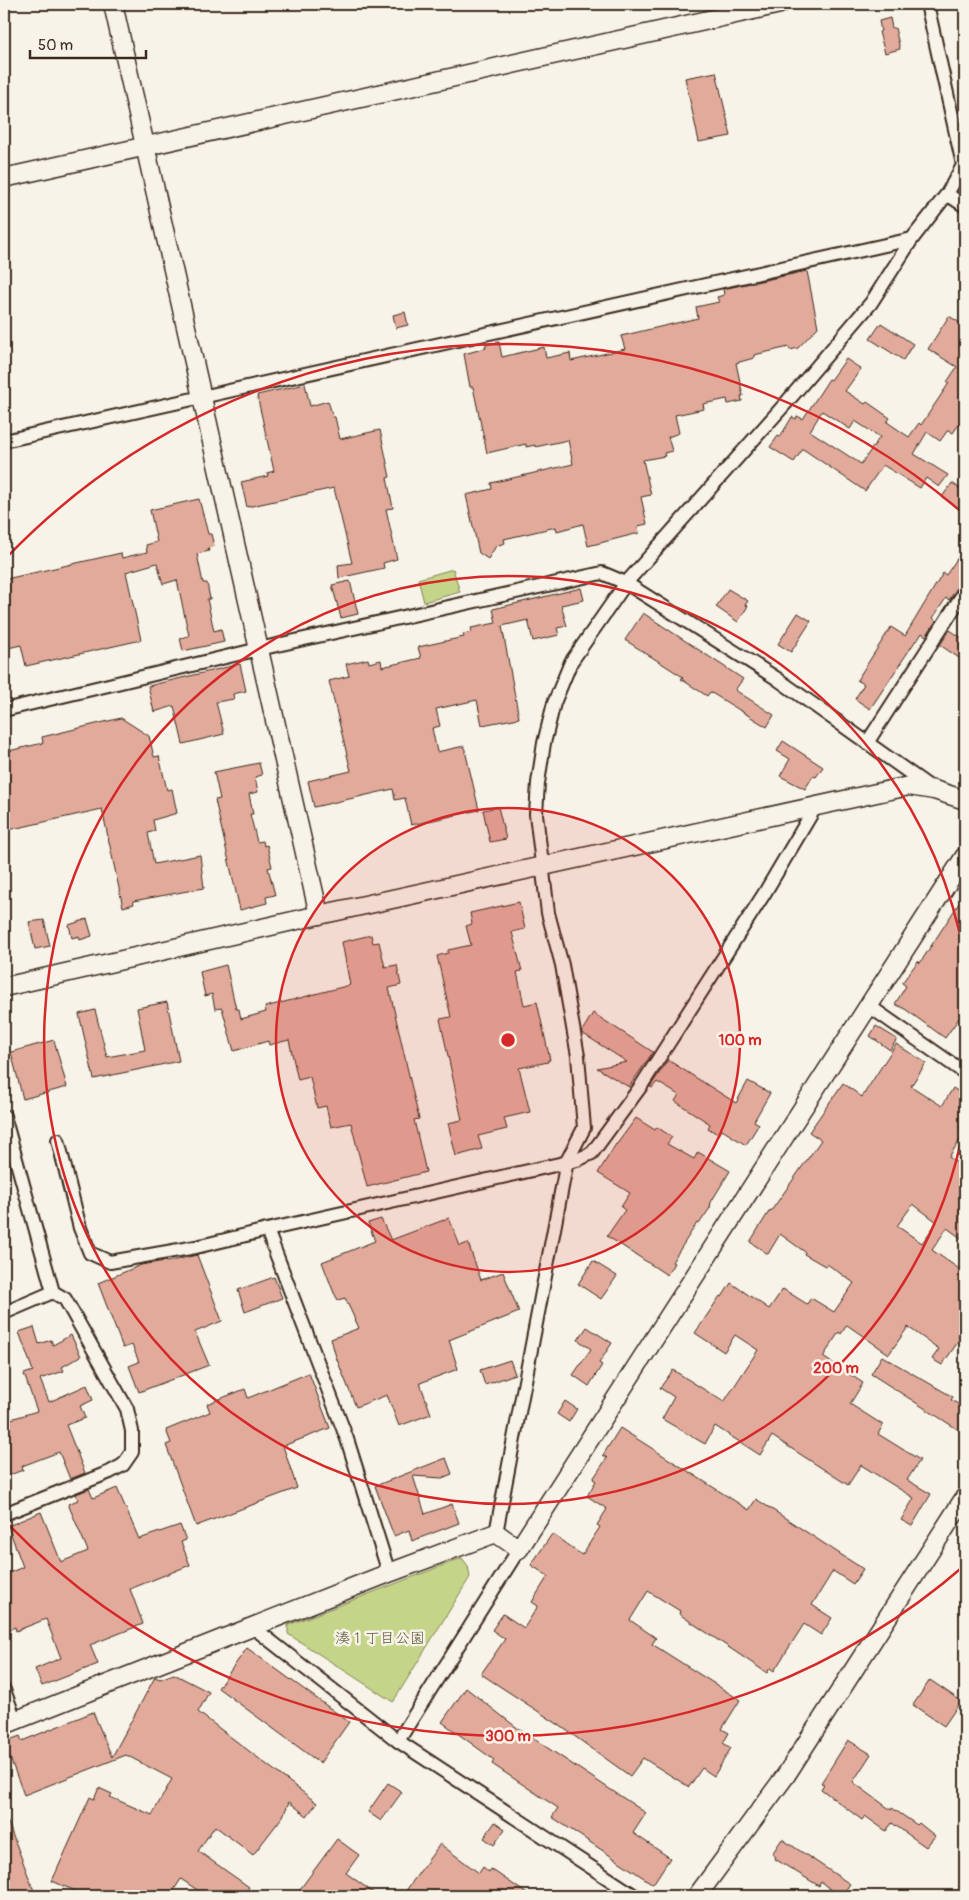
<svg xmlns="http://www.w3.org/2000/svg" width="969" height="1900" font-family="Pangolin,'Klee One',sans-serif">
	<rect width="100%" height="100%" fill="#f7f3e8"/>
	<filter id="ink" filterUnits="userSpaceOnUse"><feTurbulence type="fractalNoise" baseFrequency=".02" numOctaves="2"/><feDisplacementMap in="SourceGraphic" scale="10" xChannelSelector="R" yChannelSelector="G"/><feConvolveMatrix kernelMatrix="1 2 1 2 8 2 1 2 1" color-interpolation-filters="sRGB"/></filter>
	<g filter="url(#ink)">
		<g fill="#c4d589" stroke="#808054">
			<path d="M453 569 460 592 424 602 418 579Z"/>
			<path d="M462 1558 468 1566 470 1577 393 1702 288 1634V1625Z"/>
		</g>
		<g fill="#e2aa9b" stroke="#3b2a1e" fill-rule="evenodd">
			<path d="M890 18 892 28H895L900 49 885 53 879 32 881 31 879 21Z"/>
			<path d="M716 72 731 136 699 142 685 78Z"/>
			<path d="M807 271 818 327 798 348 790 350 789 347 754 355V358L736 363 743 396H741L742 401 728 404 727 399 703 404 704 409 675 415 679 433 668 437 672 451 664 453 665 456 643 460 651 495 641 497 647 524 638 526 639 533 588 546 583 524 557 531 556 527 504 539 505 543 496 546 488 559 479 553 466 495 492 489 491 483 573 464 568 440 535 447V445L526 447V444L487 453 473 387H470L464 354 486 348 485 345 499 342 502 357 544 347 546 358 570 353 571 361 625 349 621 336 698 318 696 307 719 302 717 297 724 295 723 289Z"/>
			<path d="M405 312 408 325 396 328 393 315Z"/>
			<path d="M949 316 965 326V415L953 433 948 430 940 441 927 432 914 454 948 475 939 487 926 478 920 488 883 465 865 491 803 449 794 462 770 447 778 436 780 437 792 417 796 419 797 416 803 419 829 379 831 380 846 359 861 369 845 391 865 404 867 402 890 418 887 422 909 437 919 423 921 425 949 383 947 382 957 367 928 349ZM822 411 850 429 855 421 880 437 861 464 810 431Z"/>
			<path d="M881 323 913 344 903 360 870 339Z"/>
			<path d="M305 384 310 406 328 401 333 417H335L340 439 380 430 390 477 387 478 393 508 386 509 397 559 383 563 384 568 339 578 338 565 352 563 334 488 247 507 241 482 268 476 267 473 274 471 257 395Z"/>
			<path d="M952 483 965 492V512L942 497Z"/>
			<path d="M199 499 208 534H211L214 546 208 548 209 551 197 554 203 583H207L210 599H207L214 631 221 629 224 642 183 651 180 638 189 636 177 580 163 584 157 563 126 572 141 640 26 666 21 645 4 649V585H8L6 579 121 553 122 558 147 552 146 545 157 542 150 510Z"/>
			<path d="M965 547V583L958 586 949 600 946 598 933 618 936 621 926 636 922 633 917 641 916 640 870 709 855 699 864 684 857 680 891 627 905 636 943 573 946 575Z"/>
			<path d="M350 581 358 614 341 618 332 585Z"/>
			<path d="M581 588 584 600 561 605 567 626 557 628 559 635 533 641 528 620 502 626 519 718 482 725 477 700 436 709 440 726 432 728 437 752 464 746 479 810 411 825 405 798 395 800 393 789 314 807 308 781 351 771 329 681 349 676 346 664 368 659 369 663 381 660 382 667 421 658 418 647 464 637 463 634 472 632 471 628 496 623 493 609Z"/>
			<path d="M728 589 748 601 745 605 748 606 738 622 716 607Z"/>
			<path d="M643 613 743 679 735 690 774 715 767 727 710 692 707 696 681 679 683 677 625 640Z"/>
			<path d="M798 613 811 621 791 652 778 644Z"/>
			<path d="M950 630 965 640V662L940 645Z"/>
			<path d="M240 664 246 691 233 694 234 699 216 702 224 734 183 744 174 706 154 712 148 686Z"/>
			<path d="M121 718 149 736 154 757 159 756 167 790 172 789 177 813 153 820 155 831 148 833 154 864 200 855 204 888 133 901 134 904 123 907 102 809 4 831V752L43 743 42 737Z"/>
			<path d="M783 741 823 767 816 777 813 776 805 789 780 776 790 759 777 751Z"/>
			<path d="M259 763 262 775 255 777 258 792 249 794 253 814H250L257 842 263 841 264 846 267 845 272 867 268 868 275 895 266 897 267 903 240 910 215 800 220 799 214 772Z"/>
			<path d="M498 807 506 839 490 842 483 810Z"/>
			<path d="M965 894V1010L945 1038 905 1009 895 1004 906 986 902 983 918 961 920 963Z"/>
			<path d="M519 902 525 929 512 932 522 971 517 972 524 1005 537 1002 550 1060H548V1062L519 1068 530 1112 504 1118 507 1129 478 1136 482 1149 456 1156 448 1123 462 1120 440 1019 451 1017 437 956 448 953V950L471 945 466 926 472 924 470 913Z"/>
			<path d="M87 919 92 936 80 940 79 936 72 938 69 925Z"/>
			<path d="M44 920 50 946 35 949 29 922Z"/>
			<path d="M371 935 373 943 379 942 385 967 397 965 401 985 389 988 419 1119 414 1120 426 1172 367 1187 351 1123 331 1127 326 1106 317 1108 310 1077 298 1080 289 1040 269 1045 268 1041 234 1051 222 1008 215 1009 212 994 205 996 200 972 226 965 236 1009H239L241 1019 266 1012 265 1007 350 985 342 942Z"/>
			<path d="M167 1002 179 1061 94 1079 79 1014 95 1010 107 1057 145 1050 137 1008Z"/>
			<path d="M593 1013 653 1052 629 1087 597 1068 627 1062 582 1033V1031Z"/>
			<path d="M876 1026 897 1039 890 1050 870 1036Z"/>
			<path d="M54 1040 67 1087 23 1099 11 1052Z"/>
			<path d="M896 1044 926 1063 911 1086 942 1106 953 1088 965 1096V1119L959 1128 965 1132 949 1157 965 1169V1241L947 1228 932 1250 965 1273V1327L958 1337 960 1339 942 1365 932 1359 939 1349 908 1327 889 1354 847 1325 841 1334 839 1332 823 1357 863 1383 850 1404 883 1425 878 1434 920 1460 907 1480 931 1494 912 1526 901 1520 914 1498 861 1465 848 1485 772 1436 760 1455 715 1426 705 1444 662 1419 674 1397 660 1388 673 1370 724 1402 758 1350 735 1335 724 1352 695 1333 720 1296 722 1297 731 1283 769 1309 783 1289 807 1304 811 1298 834 1312 854 1283 827 1264 825 1266 804 1254 805 1252 780 1234 768 1254 750 1242 770 1210 771 1211 821 1140 809 1132 843 1083 862 1097ZM913 1204 937 1222 922 1243 897 1226Z"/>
			<path d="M668 1060 736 1103 748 1081 770 1093 754 1121 759 1124 746 1145 722 1130 719 1135 708 1128 710 1124 675 1101 679 1095 657 1082 652 1088 650 1087Z"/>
			<path d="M636 1118 655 1130 657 1127 672 1137 667 1144 694 1159 698 1152 730 1171 711 1202 710 1208 699 1224 697 1223 672 1262 674 1263 667 1275 607 1236 625 1210 621 1207 630 1193 598 1173 616 1144H617Z"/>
			<path d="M449 1218 460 1246 468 1243 481 1280 503 1272 519 1312 449 1340 458 1369 420 1383 431 1414 399 1426 387 1395 356 1407 336 1357 331 1339 359 1328 345 1298 338 1300 334 1293 322 1262 375 1241 368 1223 381 1219 391 1240Z"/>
			<path d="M197 1255 222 1321 195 1332 209 1365 139 1392 129 1366 139 1362 132 1345 123 1348 98 1283 141 1265 165 1261 166 1262Z"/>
			<path d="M593 1261 617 1276 601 1299 578 1284Z"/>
			<path d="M274 1277 282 1298 245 1312 238 1290Z"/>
			<path d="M34 1327 39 1344 51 1340 53 1345 71 1335 81 1356 62 1367 64 1371 40 1379 49 1402 87 1385 93 1400 80 1406 85 1418 66 1425 85 1473 70 1479 59 1452 22 1466 23 1470 4 1477V1424L9 1422 8 1420 37 1411 24 1374 33 1371 19 1332Z"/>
			<path d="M587 1327 612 1343 599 1363 602 1365 589 1386 573 1375 591 1349 578 1340Z"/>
			<path d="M882 1356 953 1397 951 1400 965 1408V1434L871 1374Z"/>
			<path d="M510 1360 515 1374 485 1385 480 1370Z"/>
			<path d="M309 1373 330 1428 283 1446 297 1488 196 1526 166 1445 171 1443 166 1430 210 1412 207 1404 245 1389 248 1398Z"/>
			<path d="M565 1401 577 1409 569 1422 557 1414Z"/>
			<path d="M620 1428 749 1510 756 1499 863 1569 853 1584 833 1571 812 1605 832 1618 821 1635 804 1624 774 1671 770 1668 767 1673 679 1614 680 1611 648 1591 630 1620 656 1638 652 1644 740 1700 722 1729 729 1733 723 1743 731 1748 714 1776 702 1768 689 1787 643 1758 630 1776 559 1725 481 1674 505 1639 492 1630 503 1614 524 1628 538 1606 532 1602 548 1576 531 1565 552 1534 582 1555 600 1527 597 1525 607 1509 587 1496 596 1481 593 1479 607 1458 603 1455Z"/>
			<path d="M446 1458 452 1474 442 1478 413 1476 425 1514 452 1504 459 1523 412 1541 409 1530 394 1536 375 1486Z"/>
			<path d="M117 1488 139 1539 180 1525 186 1540 181 1542 190 1565 130 1589 143 1624 90 1645 98 1664 42 1686 35 1669 61 1658 46 1619 16 1631 15 1627 4 1632V1575L23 1567 8 1526 41 1512 61 1562 88 1551 68 1504 78 1500 76 1494 89 1489 93 1498Z"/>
			<path d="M247 1648 349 1722 320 1763 218 1688Z"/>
			<path d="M174 1674 209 1692 198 1712 317 1803 307 1816 289 1802 283 1816 253 1855 215 1826 198 1851 249 1887 243 1896H206L181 1879 170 1896H87L52 1881 90 1797 94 1799 99 1788 112 1794 110 1797 152 1815 172 1779 126 1755 24 1795 4 1742 20 1736 22 1741 93 1712 112 1757 155 1677 160 1679Z"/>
			<path d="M930 1680 961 1701 944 1726 913 1705Z"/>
			<path d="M466 1688 516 1727 646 1813 633 1833 670 1858 653 1884 552 1817 558 1808 492 1764 494 1760 442 1722Z"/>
			<path d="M848 1740 871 1754 853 1782 891 1810 892 1808 917 1825 919 1823 935 1836 926 1847 892 1823 886 1831 865 1816 862 1820 821 1789 824 1784 821 1783Z"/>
			<path d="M388 1783 402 1792 381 1821 368 1812Z"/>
			<path d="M4 1815H5L36 1896H4Z"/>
			<path d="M495 1822 505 1829 494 1845 484 1838Z"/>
			<path d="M337 1839 359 1855 346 1873 378 1896H295Z"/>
			<path d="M782 1839 850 1884 842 1895 838 1892 836 1894 821 1882 819 1886 775 1859 776 1857 772 1854Z"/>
			<path d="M440 1844 479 1873 483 1867 489 1872 491 1869 530 1896H402Z"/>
		</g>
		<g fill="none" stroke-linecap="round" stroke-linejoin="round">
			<defs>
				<g id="street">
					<path d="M927 4 963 165"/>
					<path d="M947 194 965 206"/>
					<path d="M4 441 912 239"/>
					<path d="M4 710 259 649 602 573 626 583 776 678 931 788"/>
					<path d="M867 743 965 591"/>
					<path d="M869 1006 965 1073"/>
					<path d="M4 1116 53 1292 65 1299 127 1409 132 1431V1452L123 1465 110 1472 4 1514"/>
					<path d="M58 1140 80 1228 90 1253 110 1262 196 1247 267 1230"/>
					<path d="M4 1313 53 1292"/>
					<path d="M496 1533 567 1161 584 1128 578 1056 562 965 548 913 536 814 538 783 544 743 554 703 571 662 626 583 786 403 871 303 912 239 947 194 965 162"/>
					<path d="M389 1573 347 1439 267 1230 577 1160 592 1153 641 1086 764 894 816 806"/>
					<path d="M254 1628 398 1741 635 1896"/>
					<path d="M4 1690 15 1720"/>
					<path d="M398 1741 519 1549"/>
				</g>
				<g id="secondary">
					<path d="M113 4 319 915"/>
					<path d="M4 178 780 4"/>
					<path d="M4 987 319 915 881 792 909 786 934 790 965 800"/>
					<path d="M4 1725 389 1573 496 1533 519 1549 965 856"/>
					<path d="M697 1896 786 1775 965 1497"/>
				</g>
			</defs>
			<use href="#street" stroke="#3b2a1e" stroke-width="16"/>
			<use href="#secondary" stroke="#3b2a1e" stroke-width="21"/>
			<use href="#street" stroke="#f7f3e8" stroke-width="12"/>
			<use href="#secondary" stroke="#f7f3e8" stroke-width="18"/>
		</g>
	</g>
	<circle cx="508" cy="1040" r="232" fill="#d62828" fill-opacity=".12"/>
	<g fill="none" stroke="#d62828" stroke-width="2.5">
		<circle cx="508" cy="1040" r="232"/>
		<path d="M965 1121A464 464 0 1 1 965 959"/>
		<path d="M965 1565A696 696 0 0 1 7 1523M7 557A696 696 0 0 1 965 515"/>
	</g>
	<g text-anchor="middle" stroke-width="5" stroke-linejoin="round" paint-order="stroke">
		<g font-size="15" fill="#5d5539" stroke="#f7f3e8">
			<text x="380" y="1643">湊１丁目公園</text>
		</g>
	</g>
	<circle cx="508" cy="1040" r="8" fill="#d62828" stroke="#f7f3e8" stroke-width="2.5"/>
	<g font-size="15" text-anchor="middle" font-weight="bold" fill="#d62828" stroke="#f7f3e8" stroke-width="5" stroke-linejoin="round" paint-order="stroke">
		<text x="740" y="1045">100 m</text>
		<text x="836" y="1373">200 m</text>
		<text x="508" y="1741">300 m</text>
	</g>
	<rect width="969" height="1900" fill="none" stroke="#f7f3e8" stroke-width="20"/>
	<rect x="10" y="10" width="949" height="1880" fill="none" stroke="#3b2a1e" stroke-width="2" filter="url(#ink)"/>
	<path d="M30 50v8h116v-8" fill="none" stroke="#3b2a1e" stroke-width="2.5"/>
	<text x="38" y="50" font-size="15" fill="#3b2a1e" stroke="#f7f3e8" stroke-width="4" paint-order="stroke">50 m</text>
</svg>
